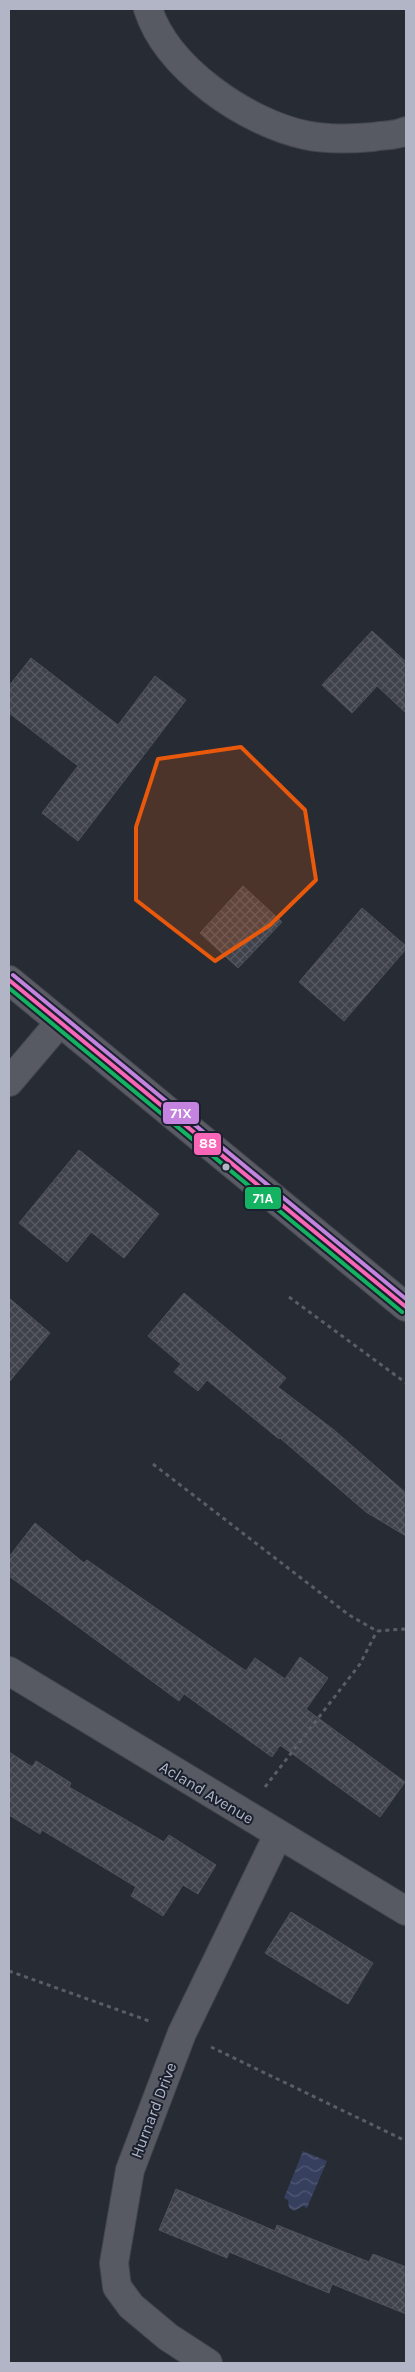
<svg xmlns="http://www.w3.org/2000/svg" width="415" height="2372" font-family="Karla,sans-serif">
	<defs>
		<pattern id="water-waves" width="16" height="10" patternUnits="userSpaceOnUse" patternTransform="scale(1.25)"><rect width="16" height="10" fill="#36405e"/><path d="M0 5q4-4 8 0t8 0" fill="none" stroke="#515974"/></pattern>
		<pattern id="building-cross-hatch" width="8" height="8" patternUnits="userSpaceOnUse" patternTransform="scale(1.25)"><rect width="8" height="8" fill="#3f424a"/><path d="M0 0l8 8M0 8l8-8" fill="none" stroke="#585b63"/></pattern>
	</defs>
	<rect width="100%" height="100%" fill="#272b34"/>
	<path fill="url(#water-waves)" d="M303 2151 327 2161 307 2208 303 2206 294 2211 289 2208 288 2200 284 2198Z"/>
	<g fill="url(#building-cross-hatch)" stroke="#4f525b">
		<path d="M372 631 406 662V713L377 686 352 713 322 685Z"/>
		<path d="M31 658 118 725 155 676 186 700 78 841 42 813 78 766 9 713V686Z"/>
		<path d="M243 886 282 922 238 968 200 933Z"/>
		<path d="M362 908 406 946V949L344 1021 299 982Z"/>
		<path d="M79 1150 159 1214 124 1258 91 1232 67 1262 19 1223Z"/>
		<path d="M184 1293 286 1378 278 1387 334 1430 406 1493V1536L366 1512 280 1438 279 1439 207 1380 198 1391 174 1372 181 1364 148 1336Z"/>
		<path d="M9 1298 50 1333 9 1382Z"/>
		<path d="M35 1523 84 1563 87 1560 246 1671 255 1658 285 1679 300 1657 328 1678 306 1709 405 1782 380 1817 280 1745 272 1757 184 1694 179 1701 9 1576V1557Z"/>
		<path d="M9 1752 32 1767 36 1761 71 1783 69 1787 164 1842 169 1835 216 1865 198 1894 183 1885 163 1916 131 1896 136 1887 42 1830 40 1834 9 1815Z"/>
		<path d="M291 1912 373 1963 348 2004 265 1953Z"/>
		<path d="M176 2189 275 2231 277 2225 369 2262 373 2254 406 2267V2314L332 2284 329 2293 229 2252 227 2258 159 2230Z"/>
	</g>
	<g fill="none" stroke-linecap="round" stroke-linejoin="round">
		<defs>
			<g id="minor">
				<path d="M148 9C167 68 245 122 305 135 327 140 350 139 373 137 384 135 396 136 406 131"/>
				<path d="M9 1082 60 1022"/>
				<path d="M9 1671 406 1911"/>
				<path d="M208 2363 168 2337 131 2306 117 2287 114 2263 130 2170 182 2033 278 1835"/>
			</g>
			<path id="major" d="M9 980 406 1307"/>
		</defs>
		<use href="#minor" stroke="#43464d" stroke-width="30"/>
		<use href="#major" stroke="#454851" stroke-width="30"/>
		<g stroke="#5b5d66" stroke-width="3" stroke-dasharray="4 4" stroke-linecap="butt">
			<path d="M289 1297 406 1383"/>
			<path d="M153 1464 349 1615 377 1631 404 1629 406 1630"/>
			<path d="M265 1787 360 1664 377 1631"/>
			<path d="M9 1971 152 2022"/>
			<path d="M211 2047 406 2141"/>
		</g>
		<use href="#minor" stroke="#575a62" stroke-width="28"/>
		<use href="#major" stroke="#5a5b64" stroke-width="28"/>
		<defs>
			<path id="bus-1" d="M9 980 406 1307"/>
			<path id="bus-2" d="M9 988 402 1312"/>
			<path id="bus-3" d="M13 975 406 1299"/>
		</defs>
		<use href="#bus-1" stroke="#1b202e" stroke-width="8"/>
		<use href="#bus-2" stroke="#1b202e" stroke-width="8"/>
		<use href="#bus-3" stroke="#1b202e" stroke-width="8"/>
		<use href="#bus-1" stroke="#fa66b7" stroke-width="4"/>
		<use href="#bus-2" stroke="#13b361" stroke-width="4"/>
		<use href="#bus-3" stroke="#c483df" stroke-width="4"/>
	</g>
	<path fill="#e8590c" fill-opacity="0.2" stroke="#e8590c" stroke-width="4" stroke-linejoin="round" d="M241 747 305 810 316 880 270 925 215 961 136 900V827L158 759Z"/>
	<circle fill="#b1b5c5" stroke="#1b202e" stroke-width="2" cx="226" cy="1167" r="4.5"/>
	<g text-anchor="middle" stroke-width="4" stroke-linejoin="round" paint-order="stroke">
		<g font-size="16" fill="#b1b5c5" stroke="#1b202e">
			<text transform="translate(207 1792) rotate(31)" y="6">Acland Avenue</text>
			<text transform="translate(153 2110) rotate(-69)" y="6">Hurnard Drive</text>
		</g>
	</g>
	<g stroke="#1b202e" stroke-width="2">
		<rect x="162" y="1101" width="38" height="24" rx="5" fill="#c483df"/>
		<rect x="193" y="1132" width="29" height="24" rx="5" fill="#fa66b7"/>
		<rect x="244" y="1186" width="38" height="24" rx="5" fill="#13b361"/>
	</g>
	<g font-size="14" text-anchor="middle" font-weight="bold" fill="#fff">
		<text x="181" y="1118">71X</text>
		<text x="208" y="1148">88</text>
		<text x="263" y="1203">71A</text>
	</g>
	<rect width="415" height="2372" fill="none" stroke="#b1b5c5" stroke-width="20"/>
</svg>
